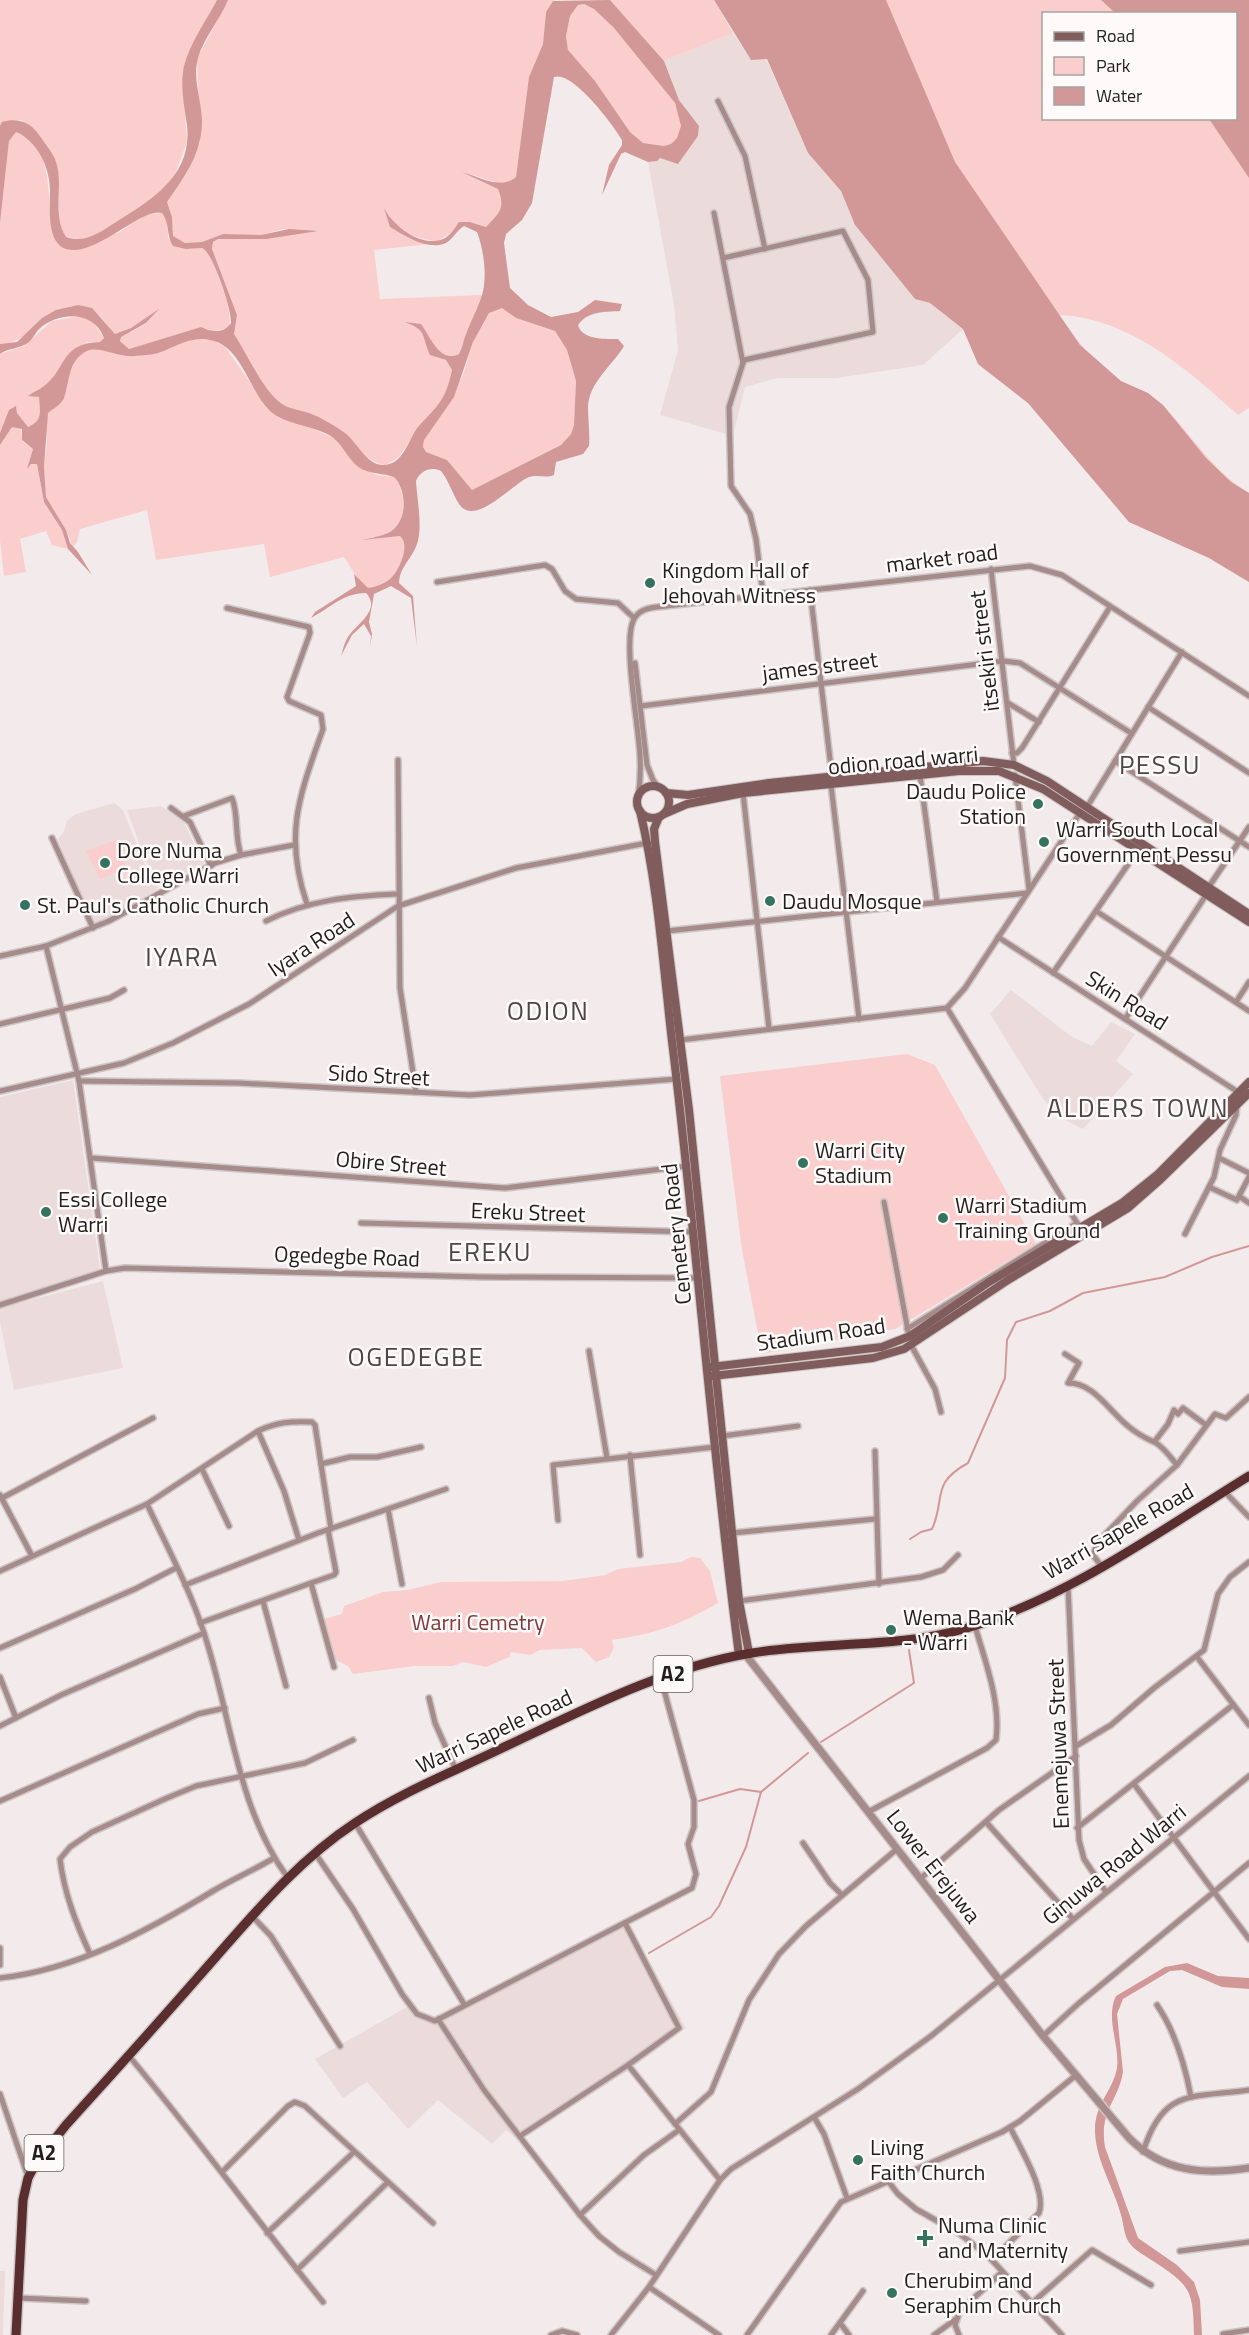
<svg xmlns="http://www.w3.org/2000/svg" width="1249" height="2335" font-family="'Titillium Web',sans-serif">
	<rect width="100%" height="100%" fill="#f3ebeb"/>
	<g fill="#ecdbdb">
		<path d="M733 33 751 60 766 59 808 153 841 191 855 225 915 299 930 303 963 329 923 365 836 378H778L745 387 733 436 660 415 678 350 674 305 648 162 656 161 660 158 678 163 698 136 699 126 679 100 664 61Z"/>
		<path d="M114 803 123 810 147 870 159 885 156 890 98 923 93 922 90 916 58 839 64 831 67 821 76 814Z"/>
		<path d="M161 806 184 823 204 864 166 884 146 862 127 810Z"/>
		<path d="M1011 990 1072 1037 1092 1046 1111 1022 1135 1034 1116 1061 1133 1074 1083 1129 1061 1118 1043 1099 990 1014Z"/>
		<path d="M73 1080 100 1269 0 1301V1097Z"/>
		<path d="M103 1281 123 1368 14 1390 0 1322V1308Z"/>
		<path d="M626 1918 686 2028 629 2070 518 2141 506 2130 492 2144 438 2100 408 2129 367 2082 343 2098 315 2059 414 2003 421 2015 433 2017Z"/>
		<path d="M0 2271H5L3 2335H0Z"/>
	</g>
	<g fill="#f9cecd">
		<path d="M0 0H217L191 48 183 83 187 142 175 174 166 188 151 201 93 236 82 240 66 237 59 225V185L48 146 32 127 21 120 3 122 0 126Z"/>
		<path d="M228 0H554L546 12 543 44 529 77 516 177C501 190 484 176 468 174L498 189C506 209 499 213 487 227L470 222 437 241C415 239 397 231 386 212 393 234 408 239 430 244L374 250 380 299 482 295 459 354C440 364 430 336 421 324L408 323 424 332 438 358 446 360 452 370C449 383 445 398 436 410 432 416 424 420 419 426 406 442 407 455 386 465 366 464 352 438 336 427 318 414 286 413 273 397 258 379 248 354 233 334L237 315 212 249 213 242 218 239 312 231 283 229 261 235 223 234 202 242 185 243 173 236 172 217 167 202 185 176 200 143 197 59Z"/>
		<path d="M610 0H714L733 33 664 61Z"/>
		<path d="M853 0H1101L1115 13 1044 14V118L1209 119 1249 178V408L1238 415C1188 370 1130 318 1059 315 1076 339 1096 367 1122 382 1136 390 1150 393 1162 405 1193 435 1210 469 1249 493V582L1209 558 1129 522 1028 403 978 364 1102 407Z"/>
		<path d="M584 4 594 9 614 28 675 103 681 126 677 138 671 144 664 146 643 143 630 132 595 81 568 50 566 36 570 16 578 5Z"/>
		<path d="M16 132C62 151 41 209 58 245L118 233 147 214 162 213 167 219 168 238 186 249 202 248C213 252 236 315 228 328L213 331 201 327 129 349 120 340 121 337 146 324 156 312 131 328 115 334 101 317 78 305C43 310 29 344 0 344V223L9 141Z"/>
		<path d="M502 307 516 318 555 331 567 350 576 381 574 425 571 434 561 445 472 490 447 460 426 452 423 447 424 440 463 375 473 342 489 313Z"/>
		<path d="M80 316 91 319 104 338 100 342H87L45 386 29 395 39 397C41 413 43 419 28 427L17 413 16 407 0 433V354L24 346 52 321Z"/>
		<path d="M197 338 215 341 225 347 254 388 312 428 337 440 353 462 376 475 394 477C406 490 408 521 390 532 384 536 374 537 368 539L400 536C411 546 399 571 390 579 384 584 375 587 368 588L361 584 344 557 270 577 264 544 156 560 147 510 80 529 77 542 73 547 66 530 46 497 44 467 47 443 46 417C49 409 58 408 62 401 71 385 68 351 94 349 107 348 116 358 135 356 157 354 175 343 197 338Z"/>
		<path d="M20 426 23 442 33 449 28 467 31 464H37L44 502 62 530 68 549 52 545 46 531 20 539 26 572 4 576 0 540V445L12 427Z"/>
		<path d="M116 840 127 868 100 879 86 851Z"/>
		<path d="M907 1054 935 1065 1036 1244 895 1329 762 1354 742 1250 720 1076Z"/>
		<path d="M691 1557 700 1558 710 1571 718 1603C680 1625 654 1634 612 1640L614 1648 609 1657 596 1662 582 1648 540 1650 530 1655 511 1652 509 1657 486 1667 463 1662 453 1666H414L353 1674 348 1666 336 1660 324 1619 342 1614 344 1606 383 1592 408 1590 441 1582 563 1581 605 1575 618 1569 681 1562Z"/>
	</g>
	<g fill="#d19897" fill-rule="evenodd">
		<path d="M217 0H228C220 20 204 37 198 58 192 79 202 101 202 122 202 153 184 178 167 202L172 217 173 236 185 243 202 242 223 234 261 235 289 229 318 231 266 239H218L213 242 212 249 237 315 234 334C246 352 261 385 276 399 285 409 297 409 309 413 322 418 334 425 345 433 357 442 366 464 382 465 404 466 408 439 418 427 438 405 445 402 452 370L446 360 430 355C421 335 428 331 405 322L421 324C430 336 440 364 459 354L462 347C466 330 475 315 481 298 488 280 484 250 477 232L464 226C457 230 453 239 446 243 428 251 405 236 390 227L384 208C393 226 421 248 443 239 450 236 455 228 459 222H470L486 227C499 213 506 209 498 189L462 172C479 177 501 190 516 177L529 77 543 44 546 12 553 1 610 0 664 61 679 100 699 126 698 136 678 164 660 158 657 161 648 162 625 152 621 154 602 195 609 165 622 145V140C613 124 572 70 554 77L532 203 522 220 506 234 504 243 510 288 528 305 551 317 578 312 595 300 622 304 620 311C604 312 588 311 578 325 582 340 605 339 618 339L624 346C613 365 589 382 588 407 588 420 590 433 589 446L583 454 556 462 554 475C545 479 536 473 527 478 511 486 474 527 459 504 452 493 449 481 441 471 431 466 420 471 416 481 417 499 423 527 417 544 412 559 400 566 399 583L413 596 417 647 411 598 391 586 374 594 369 622 372 634 370 647 371 636 364 624 352 635 341 656C343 650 344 643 348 637 356 624 382 610 366 593 343 593 330 608 311 618L315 612 356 586 354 574 368 588C375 587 384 584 390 579 399 571 411 545 400 536L362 540C371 538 382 536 390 532 408 521 407 490 394 477 380 472 364 475 353 462 344 452 341 442 329 435 311 425 286 425 270 411 250 392 242 349 214 341 192 334 178 346 158 353 151 355 142 355 135 356 119 358 99 345 87 351 68 360 70 381 64 398 61 405 54 408 48 413L44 467 46 497 66 530 70 543 78 552 92 575 68 549 62 530 44 502 37 464H31L27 469 33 449 22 440V429L12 427 0 445V433L9 410 16 406 17 413 28 427C43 420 40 413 39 397L28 396C33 392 39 390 44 386 67 369 60 343 100 342L104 338C94 310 58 311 38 330 34 335 32 341 26 344 18 349 8 348 0 354V344L17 342 42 318 56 310 78 305 92 308 115 334 131 328 159 309 146 323 121 337 120 341 129 349 201 327C211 332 224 334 231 323 232 310 213 252 202 248L186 249 173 246C166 235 170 223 162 213 143 207 102 251 72 250 46 249 50 211 50 193 51 170 38 141 16 132L9 141 0 223V126L2 122C15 118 28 121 36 131 43 140 50 149 55 159 65 184 51 214 66 237 85 244 100 232 116 222 152 200 193 175 187 125 184 106 180 85 184 66 190 43 206 21 217 0ZM584 4 594 9 614 28 675 103 681 126 677 138 671 144 664 146 643 143 630 132 595 81 568 50 566 36 570 16 578 5ZM502 308 516 318 555 331 567 350 576 381 574 425 571 434 561 445 472 490 447 460 426 452 423 447 424 440 454 397 473 342 489 313Z"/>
		<path d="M714 0H886L955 162 1080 345 1121 381 1148 393 1163 405 1206 458 1231 482 1249 493V582L1209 558 1129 522 1028 403 978 364 963 329 930 303 915 299 855 225 841 191 808 153 767 59 751 60Z"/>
		<path d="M1101 0H1249V178L1209 119 1236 118V14L1115 13Z"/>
		<path d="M1187 1963 1218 1976 1249 1978V1989L1222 1987 1182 1970 1170 1971 1123 1999 1117 2014 1123 2072C1118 2102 1099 2110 1105 2147L1138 2238 1177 2265 1194 2282 1200 2300 1202 2335H1194C1193 2290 1191 2286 1153 2261 1146 2256 1137 2252 1131 2245 1124 2238 1124 2225 1121 2215 1114 2188 1096 2161 1095 2132 1094 2104 1113 2091 1117 2068 1120 2045 1105 2018 1116 1996L1165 1967Z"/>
	</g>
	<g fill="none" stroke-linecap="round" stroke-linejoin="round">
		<g stroke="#d19897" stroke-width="2">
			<path d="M910 1539 921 1532 932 1529C946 1498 930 1484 968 1463L1005 1378 1007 1340 1016 1322 1050 1311 1083 1293 1165 1277 1212 1257 1249 1246"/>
			<path d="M821 1742 914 1683 909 1650"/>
			<path d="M699 1801 740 1789 761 1792"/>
			<path d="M649 1953 711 1917 719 1906 746 1847 761 1792 808 1753"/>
		</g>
		<defs>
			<g id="minor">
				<path d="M718 101 745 156 765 249"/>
				<path d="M714 213 743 363 744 360 873 332 868 280 843 231 723 258"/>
				<path d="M743 363 729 407 731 486 750 514 756 539 763 594"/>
				<path d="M991 569 1014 765"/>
				<path d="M437 582 545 565 552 569 565 591 576 599 618 603 634 618"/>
				<path d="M810 590 832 776"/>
				<path d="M227 608 309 627 310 633 287 697 289 701 321 715 323 729C300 794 283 834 307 904"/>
				<path d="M635 663 647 765 653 780 659 788"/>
				<path d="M1008 703 1039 722"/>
				<path d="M641 706 1003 661 1020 663 1131 733"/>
				<path d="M1148 707 1249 773"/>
				<path d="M1012 753H1017L1022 748 1110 607"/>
				<path d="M398 760 400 988 416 1092"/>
				<path d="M1115 761 1249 847"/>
				<path d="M920 775 937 902"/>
				<path d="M1015 775 1029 889"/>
				<path d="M831 785 859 1019"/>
				<path d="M743 793 769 1029"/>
				<path d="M638 798C640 784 641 770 640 756 639 728 622 640 634 619 639 610 648 608 657 607L1030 566 1062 575 1249 696"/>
				<path d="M1087 807 1182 652"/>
				<path d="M171 808 190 822 211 866"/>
				<path d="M184 816 232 798C239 815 234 835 241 855"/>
				<path d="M52 838 93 928"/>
				<path d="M1208 888 1249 827"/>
				<path d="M1096 911 1249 1011"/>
				<path d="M266 921C308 900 351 896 397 894"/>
				<path d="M667 931 1027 893"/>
				<path d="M998 937 1238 1092"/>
				<path d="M46 946 79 1081 106 1271"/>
				<path d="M0 956 46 946 109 921 215 863 241 855 294 845"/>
				<path d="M1053 973 1138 850"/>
				<path d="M1236 1002 1249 982"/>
				<path d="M947 1008 1080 1228"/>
				<path d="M1125 1019 1206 895"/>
				<path d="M0 1024 110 998 124 990"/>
				<path d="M680 1040 947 1008 965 988 1080 813"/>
				<path d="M79 1081 238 1083 470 1095 677 1079"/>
				<path d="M0 1091 124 1063 173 1043 249 1004 398 906 516 868 647 843"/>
				<path d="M91 1158 505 1188 687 1166"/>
				<path d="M1219 1158 1249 1173"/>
				<path d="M1209 1187 1237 1200 1239 1196 1249 1203"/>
				<path d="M1239 1196 1249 1177"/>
				<path d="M884 1202 908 1331"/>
				<path d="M361 1223 694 1232"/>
				<path d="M1185 1234 1214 1177 1220 1150 1236 1115 1237 1105"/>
				<path d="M0 1305 106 1271 125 1268 483 1277 698 1278"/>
				<path d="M907 1329 1077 1223"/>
				<path d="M911 1345 935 1389 941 1412"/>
				<path d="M589 1351 607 1458"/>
				<path d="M1065 1354 1079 1363 1068 1383C1093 1382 1110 1412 1128 1426 1137 1434 1145 1438 1154 1442 1162 1445 1171 1458 1177 1465"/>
				<path d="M258 1431 284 1491 299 1540"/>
				<path d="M722 1436 798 1426"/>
				<path d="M1155 1441 1168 1424 1174 1410 1178 1414 1183 1408 1206 1425"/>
				<path d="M875 1451 879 1584"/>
				<path d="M630 1455 640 1555"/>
				<path d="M321 1464 350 1457H377L421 1447"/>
				<path d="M202 1469 229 1526"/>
				<path d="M1224 1491 1249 1517"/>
				<path d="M0 1495 32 1556"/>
				<path d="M2 1498 153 1418"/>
				<path d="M147 1504C167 1547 190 1589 204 1633 231 1714 236 1807 288 1878"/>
				<path d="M388 1509 402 1584"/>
				<path d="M558 1520 553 1465 715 1447"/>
				<path d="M328 1530 336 1572 334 1575 311 1583 334 1667"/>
				<path d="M732 1533 875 1519"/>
				<path d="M1102 1567 1093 1555 1098 1542 1137 1501 1177 1465 1215 1414 1226 1418 1249 1397"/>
				<path d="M0 1571 147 1504 258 1431C276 1422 292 1421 312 1422L315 1425 331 1529"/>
				<path d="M185 1585 318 1533 446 1489"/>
				<path d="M1068 1586 1079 1840 1084 1859 1106 1892"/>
				<path d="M263 1601 286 1686"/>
				<path d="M739 1601 921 1577 943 1570 958 1555"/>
				<path d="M200 1623 311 1583"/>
				<path d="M0 1648 135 1589 176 1568"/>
				<path d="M1197 1657 1249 1725"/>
				<path d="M0 1677 16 1718"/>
				<path d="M429 1698 435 1723 456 1770"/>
				<path d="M0 1726 61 1695 204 1633"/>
				<path d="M1076 1746 1111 1725 1154 1688 1204 1650 1218 1594 1230 1577 1249 1562"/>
				<path d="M1134 1784 1249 1939"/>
				<path d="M0 1801 198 1714 225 1708"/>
				<path d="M868 1812 987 1748 996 1740C1001 1702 985 1661 975 1626"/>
				<path d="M986 1822 1073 1919"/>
				<path d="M355 1823 464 2004"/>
				<path d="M1077 1828 1233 1705"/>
				<path d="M803 1843 830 1883 842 1895"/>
				<path d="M315 1853 353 1909 402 1994 417 2014 435 2021 692 1888 696 1874 688 1844 694 1827V1800L661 1679"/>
				<path d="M921 1878 999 1810 1076 1756"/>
				<path d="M252 1916 271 1936 340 2046"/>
				<path d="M0 1948V1965"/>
				<path d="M90 1954C76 1923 64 1893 60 1859L70 1847 92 1832 167 1798 196 1786 305 1763 353 1740"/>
				<path d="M0 1978C76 1970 149 1930 213 1891 233 1879 254 1870 274 1858"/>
				<path d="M1157 2005C1176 2033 1185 2065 1191 2097"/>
				<path d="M438 2019 484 2090 580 2215 599 2236 619 2252 656 2275"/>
				<path d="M1043 2036 1078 2004 1249 1863"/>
				<path d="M129 2056C196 2136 257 2221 323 2302"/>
				<path d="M628 2065 720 2180"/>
				<path d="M0 2094 28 2177"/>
				<path d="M814 2117 824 2134 847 2198"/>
				<path d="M675 2124 711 2092 749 2000 779 1954 806 1926 897 1849"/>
				<path d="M520 2136 628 2065 679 2028 625 1923"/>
				<path d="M1143 2152C1163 2088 1191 2098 1249 2090"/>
				<path d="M223 2171 288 2106 295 2102 305 2106 433 2223"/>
				<path d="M888 2181 898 2194 916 2209 960 2234 988 2256 1062 2335"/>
				<path d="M580 2215 644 2155 679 2130"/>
				<path d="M267 2233 354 2152"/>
				<path d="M1180 2251 1249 2242"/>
				<path d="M992 2260 1039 2213C1047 2191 1020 2148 1010 2127"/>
				<path d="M297 2270 388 2182"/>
				<path d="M649 2287 719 2335"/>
				<path d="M19 2298 86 2301"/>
				<path d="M1032 2303 1092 2250 1151 2285"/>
				<path d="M840 2323 849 2335"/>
				<path d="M1223 2334 1249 2330"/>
				<path d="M551 2335 562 2331 577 2335"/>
				<path d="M611 2335 649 2287 720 2180 731 2169 858 2089 931 2036 1249 1776"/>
				<path d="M747 2335 841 2202 1002 2132 1020 2121 1075 2076"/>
				<path d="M831 2335 863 2291"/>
				<path d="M934 2335 956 2319"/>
				<path d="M959 2335 955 2325 960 2311 1002 2272"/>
			</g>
			<path id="tertiary" d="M745 1654 1043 2036 1129 2138C1163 2172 1203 2175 1249 2168"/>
			<g id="secondary">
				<circle cx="653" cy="802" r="16"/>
				<path d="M666 793 688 795 769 783 983 761 1014 765 1047 781 1249 914"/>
				<path d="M640 811C658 886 663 964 672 1041 697 1245 712 1451 739 1655"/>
				<path d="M664 814 687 804 743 793 959 771H999L1043 789 1249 922"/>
				<path d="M659 817 654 829 655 842 689 1110 739 1601 749 1653"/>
				<path d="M711 1367 882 1347 910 1336 989 1282 1122 1203 1158 1174 1249 1082"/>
				<path d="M712 1376 873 1358 904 1349 1008 1280 1128 1208 1161 1179 1249 1093"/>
			</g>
			<path id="trunk" d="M16 2335 23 2200 28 2178 36 2163 66 2125C116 2070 166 2014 215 1958 258 1909 300 1859 355 1823 400 1793 450 1773 498 1750 579 1712 664 1667 752 1653 824 1641 897 1649 967 1628 1069 1597 1158 1532 1249 1476"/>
		</defs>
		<use href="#minor" stroke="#cdc6c6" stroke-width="8"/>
		<use href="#tertiary" stroke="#cdc6c6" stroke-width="10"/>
		<use href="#secondary" stroke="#cdc6c6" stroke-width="10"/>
		<use href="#trunk" stroke="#cdc6c6" stroke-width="12"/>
		<use href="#minor" stroke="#a58b8a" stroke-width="5"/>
		<use href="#tertiary" stroke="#a58b8a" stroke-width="7"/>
		<use href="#secondary" stroke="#805d5c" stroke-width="8"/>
		<use href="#trunk" stroke="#5a2e2f" stroke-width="9"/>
	</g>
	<g fill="#357360" stroke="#fefaf9" stroke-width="2">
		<circle cx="650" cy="583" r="6"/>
		<circle cx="1038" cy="804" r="6"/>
		<circle cx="1044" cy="842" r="6"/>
		<circle cx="105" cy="863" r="6"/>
		<circle cx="770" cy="901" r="6"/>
		<circle cx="25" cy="905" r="6"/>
		<circle cx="803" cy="1163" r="6"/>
		<circle cx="46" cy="1212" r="6"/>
		<circle cx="943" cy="1218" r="6"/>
		<circle cx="891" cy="1630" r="6"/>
		<circle cx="858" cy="2160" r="6"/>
		<path d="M922 2229h6v6h6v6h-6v6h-6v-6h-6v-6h6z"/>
		<circle cx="892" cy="2293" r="6"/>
	</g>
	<g text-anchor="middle" stroke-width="5" stroke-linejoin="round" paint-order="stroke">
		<g fill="#fefaf9" stroke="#636060" stroke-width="1.5">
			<rect x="653.5" y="1656" width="39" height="36" rx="4.5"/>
			<rect x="24.5" y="2135" width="39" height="36" rx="4.5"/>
		</g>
		<g font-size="21" font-weight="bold" fill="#211e1e">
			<text x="673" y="1681">A2</text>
			<text x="44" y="2160">A2</text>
		</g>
		<g font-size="22" fill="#211e1e" stroke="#fefaf9">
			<text transform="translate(942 558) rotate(-7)" y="8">market road</text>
			<text transform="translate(984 651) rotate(-97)" y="8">itsekiri street</text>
			<text transform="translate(820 666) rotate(-7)" y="8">james street</text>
			<text transform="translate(903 760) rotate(-5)" y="8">odion road warri</text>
			<text transform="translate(311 944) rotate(-33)" y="8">Iyara Road</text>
			<text transform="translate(1127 1000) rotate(32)" y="8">Skin Road</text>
			<text transform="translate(379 1075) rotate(3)" y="8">Sido Street</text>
			<text transform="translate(391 1163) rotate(5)" y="8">Obire Street</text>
			<text transform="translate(528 1212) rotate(2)" y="8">Ereku Street</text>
			<text transform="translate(676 1234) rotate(-96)" y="8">Cemetery Road</text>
			<text transform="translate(347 1256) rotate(2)" y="8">Ogedegbe Road</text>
			<text transform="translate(821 1334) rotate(-8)" y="8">Stadium Road</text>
			<text transform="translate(1118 1531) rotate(-30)" y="8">Warri Sapele Road</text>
			<text transform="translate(494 1731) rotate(-25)" y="8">Warri Sapele Road</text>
			<text transform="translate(1058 1744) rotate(-92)" y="8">Enemejuwa Street</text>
			<text transform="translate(1114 1864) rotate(-39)" y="8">Ginuwa Road Warri</text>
			<text transform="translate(934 1866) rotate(52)" y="8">Lower Erejuwa</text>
		</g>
		<g font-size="22" fill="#211e1e" stroke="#fefaf9" text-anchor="start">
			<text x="662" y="578">Kingdom Hall of<tspan x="662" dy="25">Jehovah Witness</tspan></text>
			<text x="1026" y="799" text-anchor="end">Daudu Police<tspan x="1026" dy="25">Station</tspan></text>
			<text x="1056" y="837">Warri South Local<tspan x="1056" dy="25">Government Pessu</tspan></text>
			<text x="117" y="858">Dore Numa<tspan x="117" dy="25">College Warri</tspan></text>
			<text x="782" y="909">Daudu Mosque</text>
			<text x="37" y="913">St. Paul's Catholic Church</text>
			<text x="815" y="1158">Warri City<tspan x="815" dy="25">Stadium</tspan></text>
			<text x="58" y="1207">Essi College<tspan x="58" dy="25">Warri</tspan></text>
			<text x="955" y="1213">Warri Stadium<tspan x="955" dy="25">Training Ground</tspan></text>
			<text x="903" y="1625">Wema Bank<tspan x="903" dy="25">- Warri</tspan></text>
			<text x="870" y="2155">Living<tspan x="870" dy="25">Faith Church</tspan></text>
			<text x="938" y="2233">Numa Clinic<tspan x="938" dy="25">and Maternity</tspan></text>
			<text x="904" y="2288">Cherubim and<tspan x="904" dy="25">Seraphim Church</tspan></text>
		</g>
		<g font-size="22" fill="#7e373a" stroke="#fefaf9">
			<text x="478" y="1630">Warri Cemetry</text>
		</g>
		<g font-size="26" letter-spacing="1.5" fill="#4c4746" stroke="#fefaf9">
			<text x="1160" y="774">PESSU</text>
			<text x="182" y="966">IYARA</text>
			<text x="548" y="1020">ODION</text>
			<text x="1138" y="1117">ALDERS TOWN</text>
			<text x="490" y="1261">EREKU</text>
			<text x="416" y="1366">OGEDEGBE</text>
		</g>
	</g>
	<rect x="1042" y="12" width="195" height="108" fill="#fefaf9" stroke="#a6a2a1" stroke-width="1.5"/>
	<rect x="1054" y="32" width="30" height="9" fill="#805d5c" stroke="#a6a2a1" stroke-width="1.5"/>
	<text x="1096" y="42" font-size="18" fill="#211e1e">Road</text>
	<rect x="1054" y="57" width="30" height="18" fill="#f9cecd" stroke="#a6a2a1" stroke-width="1.5"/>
	<text x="1096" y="72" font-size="18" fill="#211e1e">Park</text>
	<rect x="1054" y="87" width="30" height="18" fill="#d19897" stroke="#a6a2a1" stroke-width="1.5"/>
	<text x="1096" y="102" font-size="18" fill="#211e1e">Water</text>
</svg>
